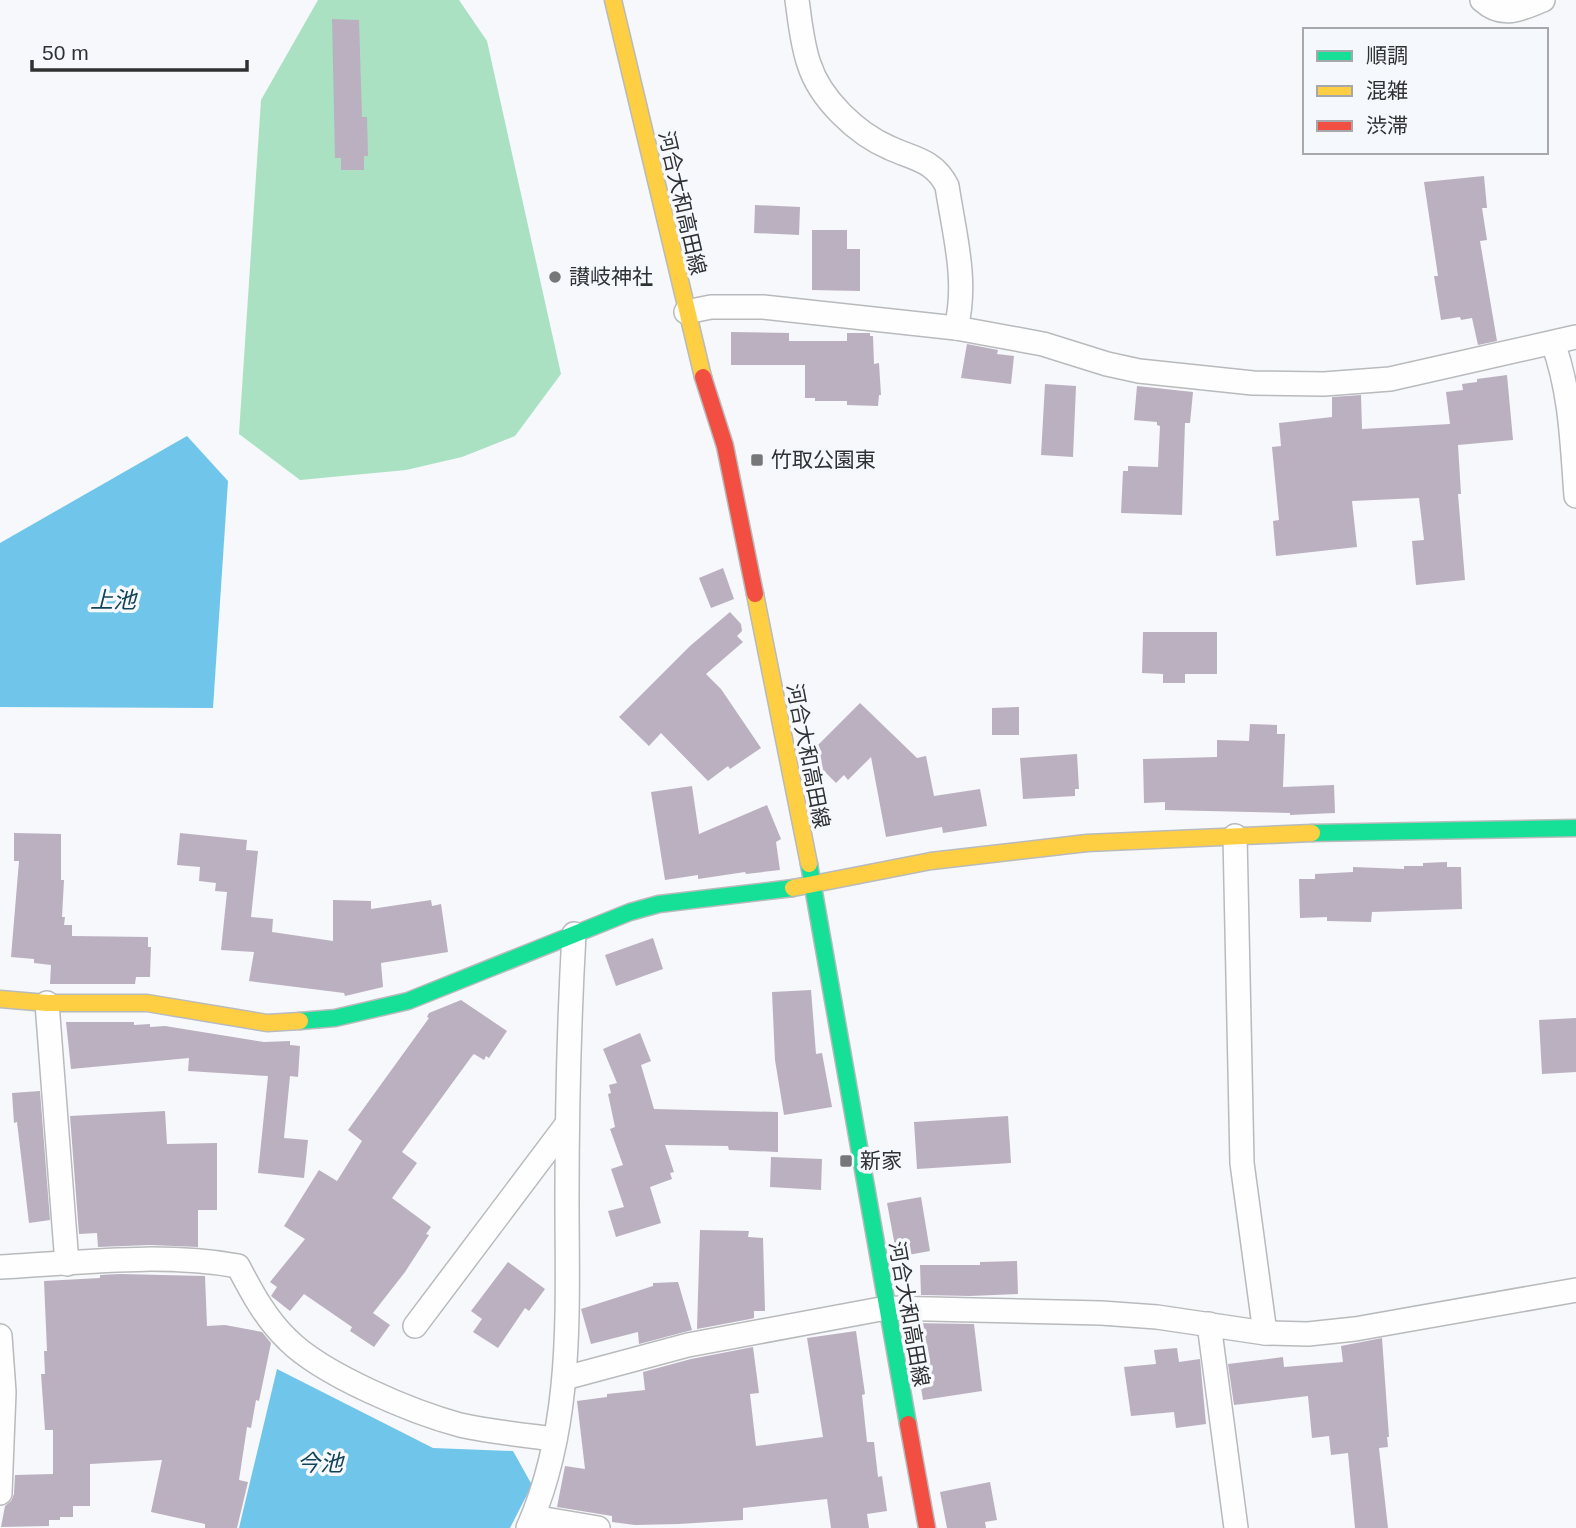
<svg xmlns="http://www.w3.org/2000/svg" width="1576" height="1528" font-family="Arial,'Noto Sans JP',sans-serif">
	<rect width="100%" height="100%" fill="#f6f8fb"/>
	<path fill="#a9e1c2" d="M318 0H459L487 41 561 374 515 436 462 457 406 470 300 480 239 434 261 100Z"/>
	<g fill="#70c5ea">
		<path d="M187 436 228 481 213 708 0 707V543Z"/>
		<path d="M277 1369 433 1448 513 1451 532 1485 510 1528H239Z"/>
	</g>
	<g fill="#bbb0bf">
		<path d="M332 19 359 20 362 117H367L368 156H364V170H341V158H335Z"/>
		<path d="M1484 176 1487 208H1482L1487 240 1480 241 1497 341 1478 345 1472 318 1461 320 1460 317 1441 320 1434 276H1438L1424 182Z"/>
		<path d="M755 205 800 207 799 235 754 233Z"/>
		<path d="M812 230H847V249H860V291L812 290Z"/>
		<path d="M731 332 789 333V341H847V333H870V336H873L874 364 879 363 881 395H879L878 406 847 405V401H815V398H805V365H731Z"/>
		<path d="M967 344 998 350 997 354 1014 356 1011 384 961 378Z"/>
		<path d="M1507 375 1513 440 1458 445 1461 494H1458L1465 580 1416 585 1412 541 1424 540 1419 498 1352 501 1357 547 1276 556 1273 521 1279 520 1272 447 1281 446 1279 423 1332 417V397L1361 395 1362 429 1450 424 1446 392 1463 390 1462 384 1477 382V379Z"/>
		<path d="M1045 384 1076 386 1073 457 1041 455Z"/>
		<path d="M1137 386 1193 392 1190 423H1185L1182 515 1121 513 1123 471H1128V466L1158 467 1160 426 1157 425V422L1134 420Z"/>
		<path d="M723 568 734 599 711 608 699 578Z"/>
		<path d="M730 612 741 624 742 631 737 636 743 642 706 674 721 689 761 748 730 769 728 766 708 781 661 733 649 746 619 717 690 646Z"/>
		<path d="M1143 632H1217V674H1185V683H1163V674L1142 673Z"/>
		<path d="M860 703 917 758 926 756 934 796 980 789 987 826 943 833 942 827 886 837 871 757 848 780 844 775 836 783 808 755Z"/>
		<path d="M1019 707V735H992V708Z"/>
		<path d="M1250 724 1277 725V734H1285L1283 787 1334 785 1335 813 1290 815V813L1165 810V802L1144 803 1143 759 1217 757V740L1249 741Z"/>
		<path d="M1077 754 1079 789H1075V796L1023 799 1020 758Z"/>
		<path d="M692 786 699 834 767 805 781 839 776 842 780 870 746 874 745 872 698 879V875L665 880 651 792Z"/>
		<path d="M14 833 61 834V880H64L62 917H65L64 925H72V936L148 937V947H151L150 977H136L135 984H50L51 965 34 963V959L11 957 19 861H14Z"/>
		<path d="M180 833 247 840 246 850 258 851 251 917 273 919 272 932 333 941V900L371 901V909L431 900 432 906 441 904 448 952 381 963 383 987 345 996 344 993 249 981 254 952 221 950 227 892 215 891 216 883 199 881 200 867 177 865Z"/>
		<path d="M1447 862V867H1461L1462 909 1372 912 1371 922 1327 921V917L1300 918 1299 879H1315V874L1353 872V867L1404 869V866H1423V863Z"/>
		<path d="M653 938 663 969 616 986 605 955Z"/>
		<path d="M811 990 816 1054 822 1053 832 1107 784 1115 775 1060 772 992Z"/>
		<path d="M461 1000 507 1031 489 1058 486 1056 484 1060 474 1054 472 1056 402 1152 417 1163 392 1198 431 1227 426 1234 429 1235 405 1272 373 1313 390 1325 374 1347 350 1331 352 1327 304 1294 290 1311 271 1296 277 1287 270 1282 305 1239 284 1226 319 1170 337 1181 362 1141 348 1130 429 1018 427 1017 429 1013Z"/>
		<path d="M1576 1018V1072L1542 1074 1539 1020Z"/>
		<path d="M66 1022H134V1025L150 1024V1027L165 1026 264 1042 290 1041V1045L300 1046 298 1077 290 1076 284 1138 308 1140 304 1178 258 1173 268 1076 188 1071 189 1058 71 1069Z"/>
		<path d="M640 1033 651 1061 641 1065 654 1109 778 1112V1152L729 1150 728 1146 665 1145 674 1172 670 1173 672 1179 650 1187 661 1223 616 1237 608 1211 624 1207 611 1169 623 1165 610 1129 615 1127 608 1094 611 1093 609 1085 617 1083 603 1049Z"/>
		<path d="M40 1091 50 1220 29 1223 17 1122 14 1123 12 1093Z"/>
		<path d="M165 1111 167 1144 217 1143V1210H198V1247L150 1245 98 1247 97 1233 79 1234 70 1116Z"/>
		<path d="M1008 1116 1011 1163 917 1169 914 1122Z"/>
		<path d="M771 1157 822 1159 821 1190 770 1187Z"/>
		<path d="M921 1197 930 1251 897 1257 887 1203Z"/>
		<path d="M700 1230 749 1231 748 1237 763 1238 765 1311H754V1318L750 1319 697 1329Z"/>
		<path d="M1017 1261 1018 1294 970 1296 921 1295 920 1265H980V1262Z"/>
		<path d="M508 1262 545 1289 529 1311 525 1308 498 1348 473 1332 482 1319 471 1311Z"/>
		<path d="M120 1274 205 1276 207 1326 225 1325 262 1332 271 1343 259 1401 256 1400 251 1428 247 1427 239 1480 248 1482 237 1528H205V1524L151 1512 162 1460 90 1464V1506H73V1517H60V1520H49V1526L1 1527 5 1506 11 1501 14 1494 15 1475 53 1474V1430H45L41 1374H45L44 1351H47L44 1281 100 1278V1275Z"/>
		<path d="M678 1282 692 1330 639 1344 638 1332 591 1344 581 1309 653 1286V1283Z"/>
		<path d="M910 1323 974 1324 982 1391 923 1400Z"/>
		<path d="M856 1331 865 1394 862 1395 867 1442H874L878 1477 882 1476 887 1511 867 1514 869 1528H831L827 1499 743 1508V1520L679 1524 635 1525 612 1522V1516L557 1507 565 1466 585 1469 577 1401 607 1397V1394L645 1390 643 1372 691 1359 753 1347 759 1393 750 1394 756 1446 823 1437 807 1338Z"/>
		<path d="M1382 1338 1389 1437H1387L1388 1447 1379 1448 1388 1528H1355L1348 1453 1331 1455 1329 1436 1312 1438 1308 1396 1234 1405 1228 1364 1283 1357 1284 1367 1343 1362 1341 1346Z"/>
		<path d="M1177 1348 1179 1362 1200 1359 1206 1424 1176 1428 1174 1412 1131 1416 1124 1367 1156 1364 1154 1350Z"/>
		<path d="M990 1482 997 1520 985 1522 986 1528H947L940 1492Z"/>
	</g>
	<g fill="none" stroke-linecap="round" stroke-linejoin="round">
		<defs>
			<g id="street">
				<path d="M797 0C800 21 802 44 809 64 820 99 857 134 890 148 914 159 934 160 947 186 954 233 968 281 956 328"/>
				<path d="M1482 0C1503 19 1520 9 1543 0"/>
				<path d="M686 312 711 307H763L956 328 1043 344 1107 364 1139 371 1253 383 1324 384 1390 379 1576 337"/>
				<path d="M1553 343C1571 393 1572 443 1576 496"/>
				<path d="M1235 836 1242 1163 1265 1333"/>
				<path d="M47 1003 67 1264"/>
				<path d="M0 1267C79 1263 160 1252 238 1266 252 1293 266 1319 288 1340 323 1375 412 1412 460 1425 491 1432 523 1435 555 1439"/>
				<path d="M1209 1324 1236 1528"/>
				<path d="M415 1326 567 1124"/>
				<path d="M0 1336 4 1392 0 1493"/>
				<path d="M565 1378 688 1345 886 1308 1101 1313 1157 1317 1265 1333 1308 1334 1355 1329 1576 1290"/>
				<path d="M533 1517 598 1528"/>
				<path d="M528 1528C574 1424 567 1309 567 1199 567 1110 569 1022 574 934"/>
			</g>
			<g id="fast">
				<path d="M1312 833 1576 828"/>
				<path d="M809 864 908 1424"/>
				<path d="M300 1021 335 1018 408 1001 630 912 659 904 793 888"/>
			</g>
			<g id="slow">
				<path d="M613 0 703 377"/>
				<path d="M755 594 809 864"/>
				<path d="M793 888 931 861 1087 843 1312 833"/>
				<path d="M0 999 47 1003H147L267 1023 300 1021"/>
			</g>
			<g id="jam">
				<path d="M703 377 725 446 755 594"/>
				<path d="M908 1424 927 1528"/>
			</g>
		</defs>
		<use href="#street" stroke="#b8babc" stroke-width="26"/>
		<use href="#fast" stroke="#b8babc" stroke-width="19"/>
		<use href="#slow" stroke="#b8babc" stroke-width="19"/>
		<use href="#jam" stroke="#b8babc" stroke-width="19"/>
		<use href="#street" stroke="#fefefe" stroke-width="23"/>
		<use href="#fast" stroke="#16e098" stroke-width="16"/>
		<use href="#slow" stroke="#ffcf43" stroke-width="16"/>
		<use href="#jam" stroke="#f24e42" stroke-width="16"/>
	</g>
	<g fill="#757779" stroke="#f5f8fc" stroke-width="2.5">
		<circle cx="555" cy="277" r="7"/>
		<rect x="750" y="453" width="14" height="14" rx="3.5"/>
		<rect x="839" y="1154" width="14" height="14" rx="3.5"/>
	</g>
	<g text-anchor="middle" stroke-width="7" stroke-linejoin="round" paint-order="stroke">
		<g font-size="21" fill="#303133" stroke="#f5f8fc">
			<text transform="translate(682 203) rotate(77)" y="7">河合大和高田線</text>
			<text transform="translate(808 756) rotate(79)" y="7">河合大和高田線</text>
			<text transform="translate(909 1314) rotate(80)" y="7">河合大和高田線</text>
		</g>
		<g font-size="21" fill="#303133" stroke="#f5f8fc" text-anchor="start">
			<text x="569" y="284">讃岐神社</text>
			<text x="771" y="467">竹取公園東</text>
			<text x="860" y="1168">新家</text>
		</g>
		<g font-size="23" font-style="italic" fill="#124359" stroke="#f5f8fc">
			<text x="113" y="608">上池</text>
			<text x="320" y="1471">今池</text>
		</g>
	</g>
	<rect x="1303" y="28" width="245" height="126" fill="#f5f8fc" stroke="#a6a8ac" stroke-width="2"/>
	<rect x="1317" y="51" width="35" height="10" fill="#16e098" stroke="#a6a8ac" stroke-width="2"/>
	<text x="1366" y="63" font-size="21" fill="#303133">順調</text>
	<rect x="1317" y="86" width="35" height="10" fill="#ffcf43" stroke="#a6a8ac" stroke-width="2"/>
	<text x="1366" y="98" font-size="21" fill="#303133">混雑</text>
	<rect x="1317" y="121" width="35" height="10" fill="#f24e42" stroke="#a6a8ac" stroke-width="2"/>
	<text x="1366" y="133" font-size="21" fill="#303133">渋滞</text>
	<path d="M32 60v10h215v-10" fill="none" stroke="#303133" stroke-width="3.5"/>
	<text x="42" y="60" font-size="21" fill="#303133" stroke="#f5f8fc" stroke-width="5" paint-order="stroke">50 m</text>
</svg>
